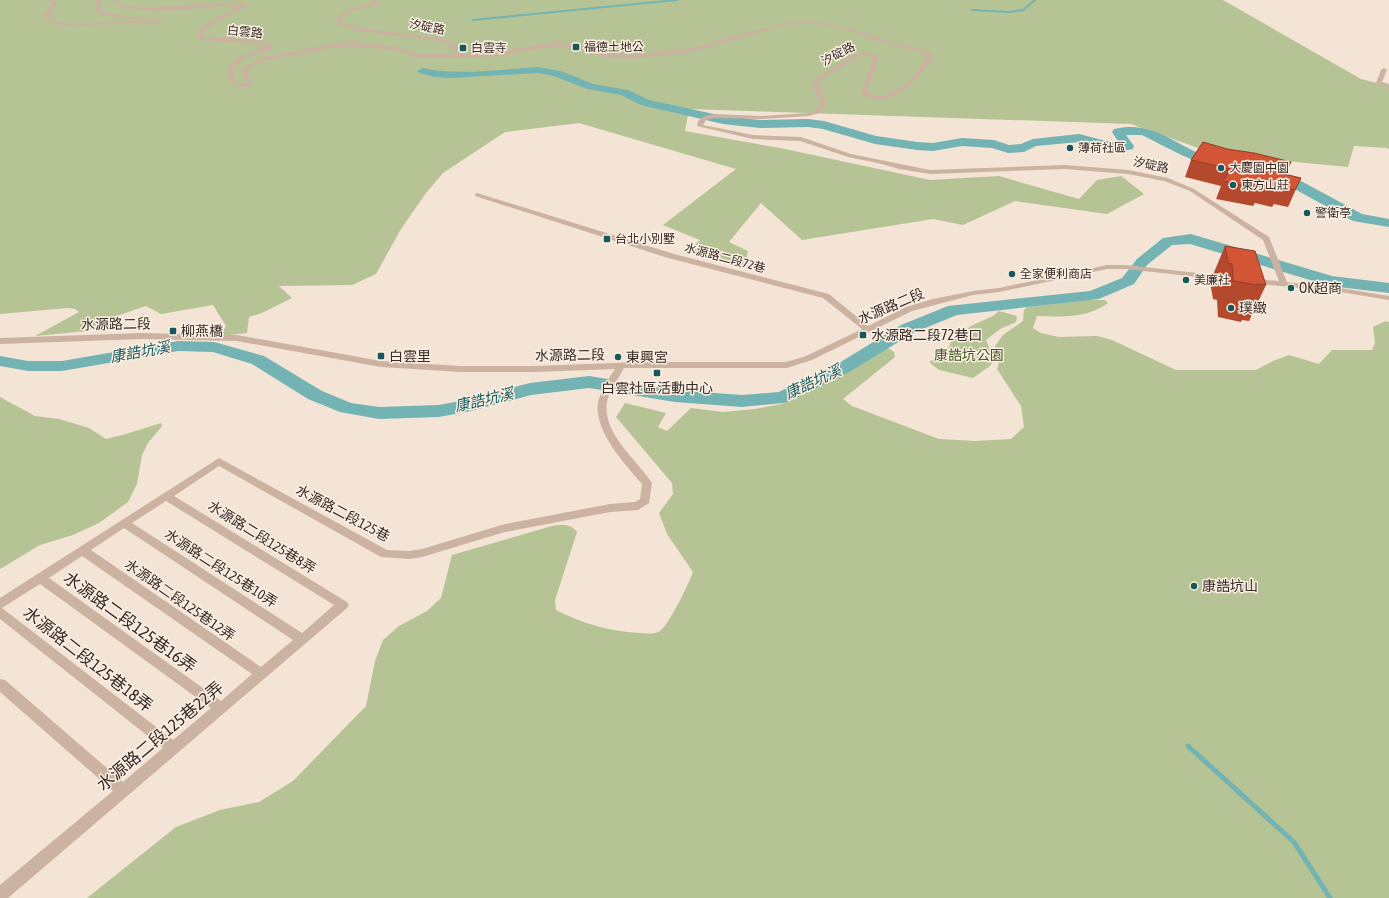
<svg xmlns="http://www.w3.org/2000/svg" width="1389" height="898" font-family="'Asap Condensed','Noto Sans TC',sans-serif">
	<rect width="100%" height="100%" fill="#f3e4d6"/>
	<g fill="#b6c395">
		<path d="M0 0H1223L1361 79 1389 86V149L1387 148 1354 146 1348 167 1215 154 1131 124 689 109 685 131 785 149 930 180 999 176 1079 199 1097 180 1121 176 1144 194 1107 214 1015 201 963 225 933 219 802 240 761 203 729 242 748 251 745 263 754 270 688 251 700 240 663 225 736 169 579 123 505 132 443 173 426 193 401 229 376 274 352 285 279 286 292 298 262 313 249 317 247 333 220 336 226 326 213 305 161 314 146 306 102 321 88 331 35 336 79 312 75 309 68 308 0 314Z"/>
		<path d="M1084 300H1105L1108 303C1089 318 1060 317 1037 316L1033 328 1041 333 1059 337 1097 336 1112 340 1176 370H1256L1273 361 1289 355 1319 364 1332 350H1372L1375 343 1373 327 1386 321 1389 322V898H87L176 827 220 810 259 802 293 781 366 706 375 661 383 640 399 626 427 611 441 598 452 555 552 526C562 525 570 523 577 532L555 600 556 610C584 624 608 631 639 633 646 633 654 635 660 631 669 625 689 583 693 572L667 534 659 513 673 494 672 483 616 417 625 403 666 413 658 427 667 431 691 408 723 412 755 409 781 404 825 383 879 351 888 348 894 352 895 357 843 399 852 406 939 439 975 441 1011 439 1024 427 1021 406 997 369 1000 360 995 346 1003 335 1023 321 1024 310 1027 307Z"/>
		<path d="M999 311 1017 316 1016 322 1000 329 986 340 994 360 990 366 973 378 939 370 929 362 946 353 951 342 971 326 993 316Z"/>
		<path d="M0 397 35 416 59 419 89 428 106 439 126 434 161 423 162 426 148 443 142 455 137 484 128 502 99 523 73 535 40 545 0 569Z"/>
	</g>
	<g fill="none" stroke-linecap="round" stroke-linejoin="round">
		<g stroke="#73b3b3" stroke-width="2">
			<path d="M972 10 1009 12 1023 10 1035 0"/>
			<path d="M473 20 677 0"/>
		</g>
		<path stroke="#73b3b3" stroke-width="5" d="M1188 746 1294 842 1330 898"/>
		<g fill="#73b3b3" fill-rule="evenodd">
			<path d="M538 67 561 71 593 84 628 90 649 100 723 116 760 120 808 119 824 121 876 136 917 142 933 143 962 138 994 140 1009 145 1021 144 1033 139 1079 134 1106 141 1119 143 1112 132 1114 129C1155 119 1177 148 1212 158 1216 159 1221 159 1225 160L1227 163 1225 166C1206 171 1161 144 1142 135H1126L1134 146 1133 149 1123 151 1105 149 1079 142 1036 146 1024 152 1008 153 992 148 962 146 933 151 917 150 875 144 823 129 808 127 760 128 723 124 641 105 621 95 587 89 554 76 538 73 450 78 435 77 419 73 417 71 423 68C457 76 503 69 538 67Z"/>
			<path d="M1273 170 1288 174 1362 214 1389 219V227L1353 221 1278 180 1268 177 1266 174 1268 171Z"/>
			<path d="M1191 234 1332 276 1389 283V293L1330 286 1190 244 1172 245 1147 265 1134 284 1099 299 957 315 913 333 851 371 790 401 783 403 742 407 675 402 589 388 531 395 471 411 439 417 379 419 340 412 308 399 252 364 213 352 178 351 62 371H28L0 366V356L28 361H62L178 341 214 342 264 356 322 391 351 403 379 407 439 405 470 399 530 383 589 376 675 390 742 395 779 392 839 363 901 325 948 306 1090 291 1122 278 1137 259 1163 238Z"/>
		</g>
		<g fill="#ccb3a1" fill-rule="evenodd">
			<path d="M48 0H53L57 4 49 16 58 22 73 25 112 21H156L100 15 95 10 97 5 95 0H100L101 5 100 10 103 13 166 20 154 24 112 23 73 27 55 24 45 18 44 15 52 4Z"/>
			<path d="M111 0C117 0 119 3 125 5 135 7 146 8 156 7 175 7 232 0 246 4V6C231 16 214 21 202 33V36L253 40 273 45V47L269 50 245 58 233 68 234 80 240 84 247 83 242 76 243 68 261 58 330 44 355 42 399 47 418 54H460L444 42 359 31 339 25 336 18 348 9 375 3 370 0H375L381 4 352 11 341 19 343 23 359 28 446 39 463 52 471 54 500 52 555 42 569 43 604 53 629 55 692 48 791 21 814 22 851 28 884 40 922 49 930 53 933 57C921 77 886 116 861 93L873 58 866 55 858 57 820 80 818 85 827 104 819 113 809 116 762 119 715 118 706 120 703 125 753 135 801 137 851 154 930 170 1065 165 1128 170 1168 178 1194 189 1269 237 1287 282 1340 288 1389 296V300L1340 292 1249 283V279H1252L1279 281 1263 240 1190 191 1164 181 1128 174 1065 169 930 174 899 169 882 164 848 157 800 141 753 139 697 126 698 121 705 116 715 114 762 116 809 113 814 111 821 104 812 85 816 78 854 55C863 52 871 51 879 57L867 92C890 106 917 75 927 57L918 51 880 42 848 30 814 24 791 23 692 52 629 59 604 57 569 47 555 46 500 56 471 58H418C411 56 406 52 399 51L355 46 330 48 263 61 249 69 248 76 253 84 252 85C243 88 236 88 229 81L227 68 241 56 268 46 200 39 197 37 196 33 207 23 240 5C208 5 135 21 111 0Z"/>
			<path d="M1384 68 1387 70 1382 82 1389 84V88L1376 83 1381 70Z"/>
			<path d="M477 193 674 254 829 294 868 326 906 307 933 299 973 291 999 288 1107 265H1126L1224 276 1228 278 1224 280 1126 269H1107L999 292 973 295 912 311 812 360 787 368H624C619 377 613 386 609 395 596 429 637 459 652 483L649 503 638 510 610 512 505 532 422 557 409 559 381 557 219 466 174 496 347 602 349 605 347 608 8 898H0V885L113 791 0 692V679L5 680 123 782 163 748 0 619V598L219 458 387 550 409 551 422 549 505 524 610 504 635 502 640 499 642 484C624 463 588 425 600 396 603 386 610 377 615 369L536 372H461L381 367 237 341 142 339 0 344V338L142 333 237 335 381 361 461 366H536L639 362H786L806 356 862 329 823 298 668 258 475 196V194ZM166 501 334 605 302 633 132 523ZM124 528 293 640 261 667 91 550ZM82 556 252 674 221 701 49 578ZM40 584 211 708 173 740 2 608Z"/>
		</g>
	</g>
	<g fill="#b5492e">
		<path d="M1227 149 1291 162 1286 175 1301 178 1288 207 1274 204 1272 207 1255 203 1253 206 1216 199 1221 186 1185 177 1191 160Z"/>
		<path d="M1225 246 1266 285 1249 321 1242 320 1241 322 1218 317 1217 300 1213 299 1210 282Z"/>
	</g>
	<path fill="#933c26" d="M1291 162 1284 179V174Z"/>
	<g fill="#d25536" stroke="#933c26">
		<path d="M1203 142 1227 149 1254 153 1291 162 1284 174 1301 178 1295 190 1281 186 1280 190 1262 185 1261 189 1223 181 1230 169 1191 160Z"/>
		<path d="M1225 246 1255 251 1266 285 1257 284V285L1233 281 1232 264 1228 263Z"/>
	</g>
	<g fill="#17595b" stroke="#fbefe3" stroke-width="1.5">
		<rect x="572" y="43" width="8" height="8" rx="2"/>
		<rect x="459" y="44" width="8" height="8" rx="2"/>
		<circle cx="1070" cy="148" r="4"/>
		<circle cx="1221" cy="168" r="4"/>
		<circle cx="1233" cy="185" r="4"/>
		<circle cx="1307" cy="213" r="4"/>
		<rect x="603" y="235" width="8" height="8" rx="2"/>
		<circle cx="1012" cy="274" r="4"/>
		<circle cx="1186" cy="280" r="4"/>
		<circle cx="1291" cy="288" r="4"/>
		<circle cx="1231" cy="308" r="4"/>
		<rect x="169" y="327" width="8" height="8" rx="2"/>
		<rect x="859" y="331" width="8" height="8" rx="2"/>
		<rect x="377" y="352" width="8" height="8" rx="2"/>
		<circle cx="618" cy="357" r="4"/>
		<rect x="653" y="369" width="8" height="8" rx="2"/>
		<circle cx="1194" cy="586" r="4"/>
	</g>
	<g text-anchor="middle" stroke-width="3" stroke-linejoin="round" paint-order="stroke">
		<g font-size="12" fill="#362925" stroke="#fbefe3">
			<text transform="translate(427 27) rotate(11)" y="4">汐碇路</text>
			<text transform="translate(245 32) rotate(6)" y="4">白雲路</text>
			<text transform="translate(838 54) rotate(-28)" y="4">汐碇路</text>
			<text transform="translate(1151 165) rotate(12)" y="4">汐碇路</text>
			<text transform="translate(725 258) rotate(15)" y="4">水源路二段72巷</text>
		</g>
		<g font-size="12" fill="#362925" stroke="#fbefe3" text-anchor="start">
			<text x="584" y="51">福德土地公</text>
			<text x="471" y="52">白雲寺</text>
			<text x="1078" y="152">薄荷社區</text>
			<text x="1229" y="172">大慶園中園</text>
			<text x="1241" y="189">東方山莊</text>
			<text x="1315" y="217">警衛亭</text>
			<text x="615" y="243">台北小別墅</text>
			<text x="1020" y="278">全家便利商店</text>
			<text x="1194" y="284">美廉社</text>
		</g>
		<g font-size="14" fill="#362925" stroke="#fbefe3" text-anchor="start">
			<text x="1299" y="293">OK超商</text>
			<text x="1239" y="313">璞緻</text>
			<text x="181" y="336">柳燕橋</text>
			<text x="871" y="340">水源路二段72巷口</text>
			<text x="389" y="361">白雲里</text>
			<text x="626" y="362">東興宮</text>
			<text x="657" y="393" text-anchor="middle">白雲社區活動中心</text>
			<text x="1202" y="591">康誥坑山</text>
		</g>
		<g font-size="14" fill="#362925" stroke="#fbefe3">
			<text transform="translate(891 306) rotate(-23)" y="5">水源路二段</text>
			<text transform="translate(116 324) rotate(-1)" y="5">水源路二段</text>
			<text transform="translate(570 355) rotate(-1)" y="5">水源路二段</text>
			<text transform="translate(343 513) rotate(28)" y="5">水源路二段125巷</text>
			<text transform="translate(262 537) rotate(32)" y="5">水源路二段125巷8弄</text>
			<text transform="translate(221 568) rotate(33)" y="5">水源路二段125巷10弄</text>
			<text transform="translate(180 600) rotate(35)" y="5">水源路二段125巷12弄</text>
		</g>
		<g font-size="14" fill="#475626" stroke="#fbefe3">
			<text x="969" y="360">康誥坑公園</text>
		</g>
		<g font-size="15" font-style="italic" fill="#17595b" stroke="#fbefe3">
			<text transform="translate(140 352) rotate(-10)" y="5">康誥坑溪</text>
			<text transform="translate(813 382) rotate(-25)" y="5">康誥坑溪</text>
			<text transform="translate(484 400) rotate(-13)" y="5">康誥坑溪</text>
		</g>
		<g font-size="17" fill="#362925" stroke="#fbefe3">
			<text transform="translate(130 622) rotate(36)" y="6">水源路二段125巷16弄</text>
			<text transform="translate(88 659) rotate(38)" y="6">水源路二段125巷18弄</text>
			<text transform="translate(160 736) rotate(-40)" y="6">水源路二段125巷22弄</text>
		</g>
	</g>
</svg>
